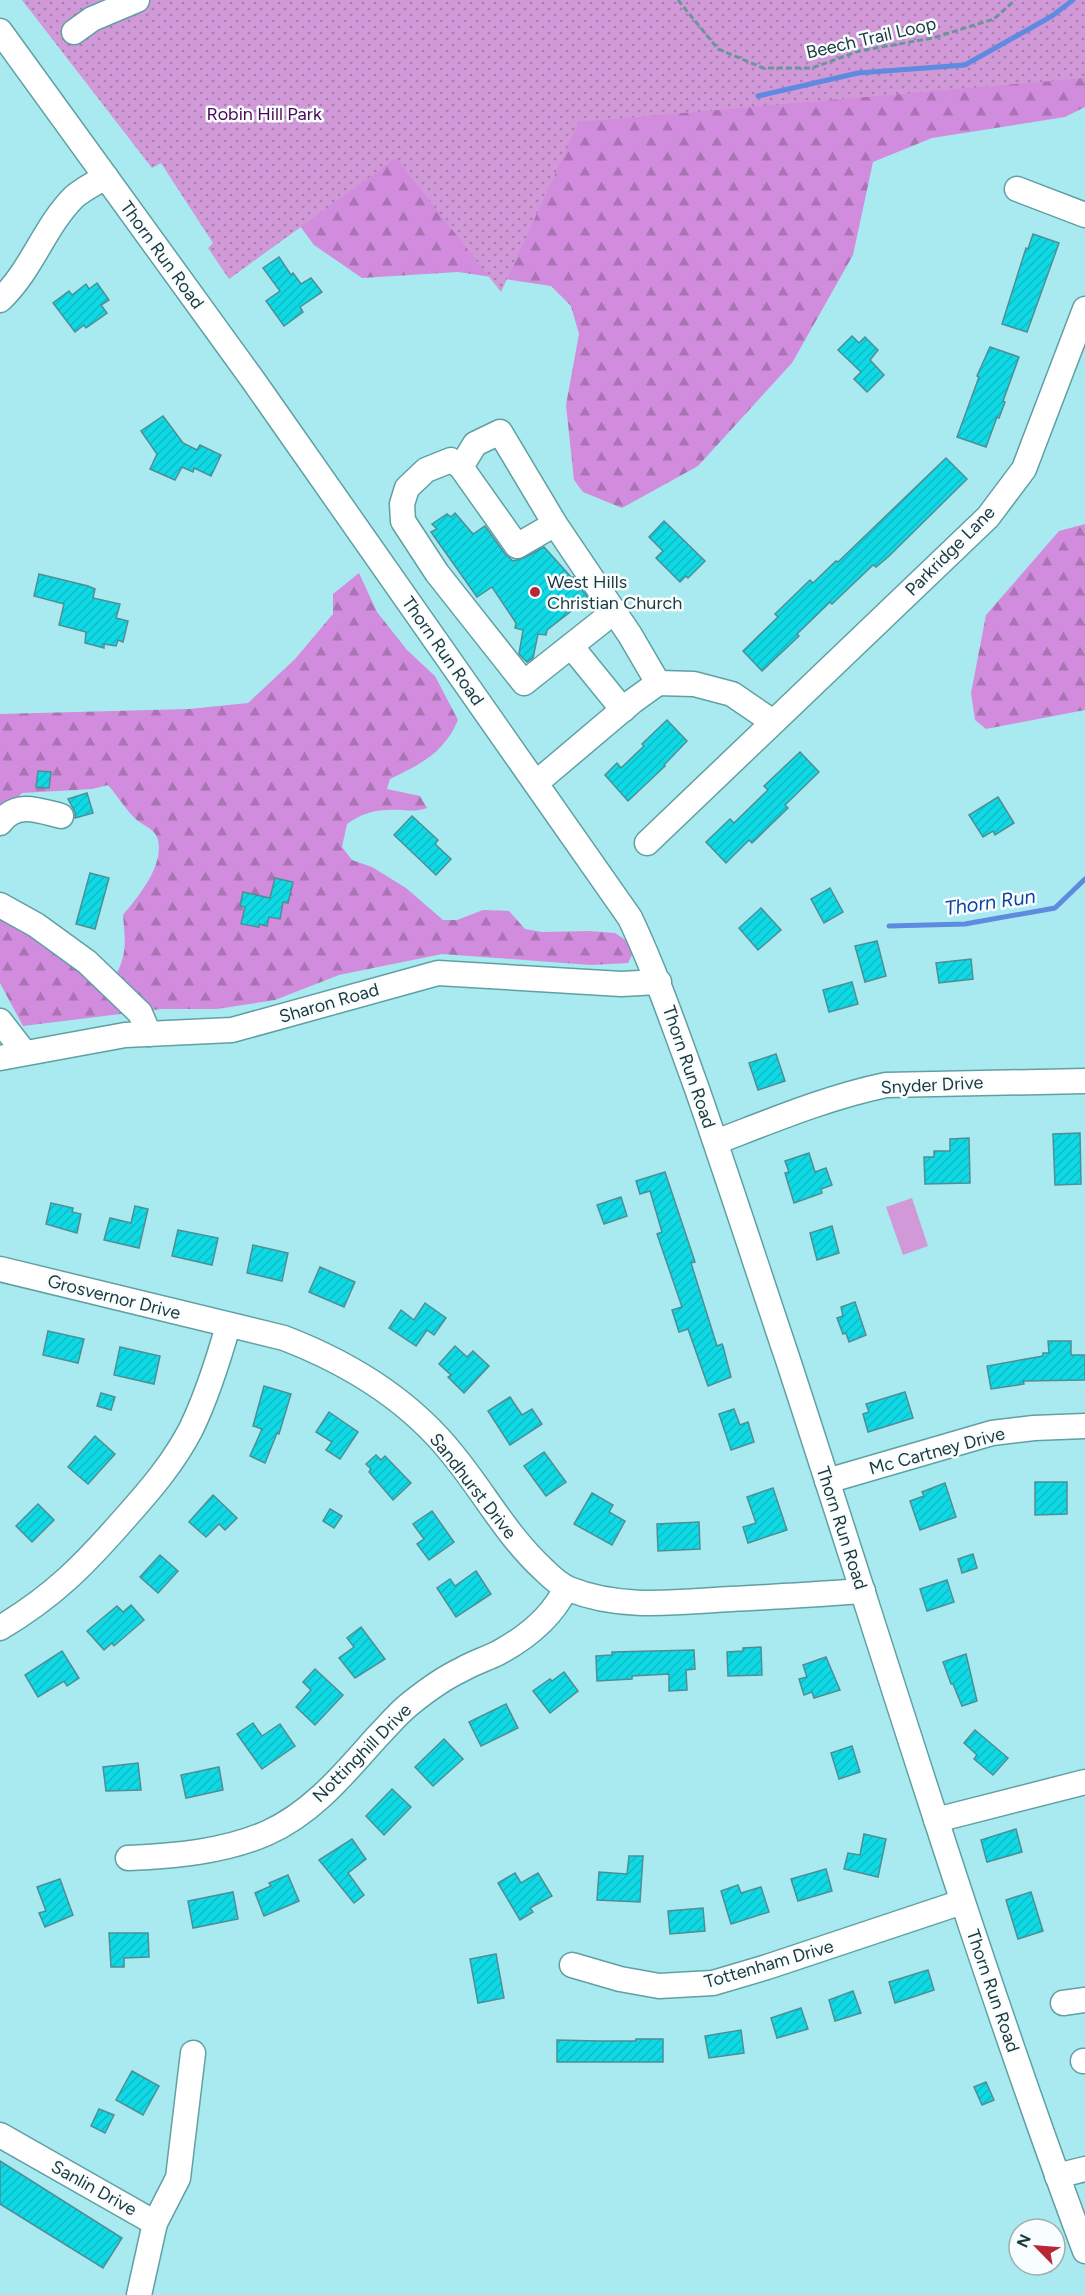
<svg xmlns="http://www.w3.org/2000/svg" width="1085" height="2295" font-family="Figtree,sans-serif">
	<defs>
		<pattern id="forest-firs" width="22" height="20" patternUnits="userSpaceOnUse" patternTransform="scale(1.5)"><rect width="22" height="20" fill="#d28cdd"/><path d="M5 1l3.5 6h-7zM16 11l3.5 6h-7z" fill="#aa73b4"/></pattern>
		<pattern id="park-dots" width="8" height="8" patternUnits="userSpaceOnUse" patternTransform="scale(1.5)"><rect width="8" height="8" fill="#d199d8"/><path d="M2 2h.1M6 6h.1" fill="none" stroke="#a97eb0" stroke-width="1.8" stroke-linecap="round"/></pattern>
		<pattern id="building-hatch" width="6" height="6" patternUnits="userSpaceOnUse" patternTransform="scale(1.5)"><rect width="6" height="6" fill="#10d9e6"/><path d="M-1 1l2-2M0 6l6-6M5 7l2-2" fill="none" stroke="#0fbbc6"/></pattern>
	</defs>
	<rect width="100%" height="100%" fill="#a8eaef"/>
	<g fill="url(#forest-firs)">
		<path d="M1085 0V107L1065 117 932 138 873 162 853 255 792 363 698 466 622 508 583 492 574 480 566 405 579 334 571 306 551 286 458 272 362 278 314 245 297 222 300 114Z"/>
		<path d="M1085 524V710L986 729 975 720 971 693 986 615 1059 531Z"/>
		<path d="M359 573 377 612 407 650 435 676 458 720C444 753 421 764 390 779L387 789 420 796 427 808C414 813 402 809 388 810 372 810 360 815 347 824L342 847 352 860 372 867 406 888 443 920H457L483 910 509 911 525 929 542 932 589 931 615 933 627 941 633 953 628 963 591 965 442 954 339 975 275 1000 217 1009H161L23 1026 0 983V912L114 978C128 955 125 940 123 915 138 897 164 866 158 840 155 829 146 827 138 821 128 813 117 795 108 785L92 789 22 793 0 816V714L189 709 248 703 295 659 333 614V594Z"/>
	</g>
	<path fill="url(#park-dots)" d="M22 0H1085V78L579 122 501 292 396 158 229 279 208 248 213 243 161 163 152 168Z"/>
	<path fill="#d199d8" d="M912 1198 928 1246 903 1255 886 1207Z"/>
	<g fill="none" stroke-linecap="round" stroke-linejoin="round">
		<g stroke="#5e8bdf" stroke-width="5">
			<path d="M758 96 858 73 965 65 1052 16 1073 0"/>
			<path d="M889 926 965 924 1055 908 1085 879"/>
		</g>
	</g>
	<g fill="url(#building-hatch)" stroke="#4f8e94" stroke-width="1.5">
		<path d="M1033 234 1059 243 1027 332 1002 324 1026 248 1028 249Z"/>
		<path d="M279 257 291 275 293 273 301 284 311 278 322 292 300 307 303 312 284 326 266 301 280 291 263 268Z"/>
		<path d="M97 283 109 300 101 305 107 313 86 328 84 325 75 332 53 303 69 291 72 295 86 284 89 289Z"/>
		<path d="M852 336 859 343 865 337 878 350 870 360 884 375 867 392 854 379 861 372 838 350Z"/>
		<path d="M990 347 1019 357 1003 401 1005 402 999 418 997 417 986 447 957 437 979 377 977 376Z"/>
		<path d="M163 416 183 443 197 450 200 445 221 455 211 476 194 468 193 472 182 467 175 480 150 469 157 454 141 431Z"/>
		<path d="M946 458 967 479 888 557 876 567 873 565 832 604 830 602 797 634 799 636 762 671 743 651 778 617 775 614 810 580 813 583 836 561 838 562Z"/>
		<path d="M455 513 473 534 485 526 505 554 513 561 524 558 544 547 572 578 573 577 588 598 547 630 546 635 538 634 533 658 527 662 519 654 523 630 515 628 516 623 492 587 477 597 431 532 437 529 432 524 447 514 451 517Z"/>
		<path d="M664 521 705 561 688 578 686 576 680 582 656 558 663 551 649 537Z"/>
		<path d="M39 574 88 586 95 589 93 598 120 604 116 618 128 621 123 642 118 640 116 646 104 644V648L85 643 86 632 59 625 64 604 34 596Z"/>
		<path d="M667 720 687 741 664 765 665 766 628 801 605 775 617 763 621 768 644 746 642 744Z"/>
		<path d="M800 752 819 772 785 805 788 808 752 843 749 840 726 863 706 842 730 819 734 823 768 790 764 786Z"/>
		<path d="M38 771 51 772 49 788 36 787Z"/>
		<path d="M87 793 93 813 75 818V812L68 799Z"/>
		<path d="M998 797 1014 823 995 835 993 831 983 837 969 815Z"/>
		<path d="M412 816 438 840 435 844 451 859 436 875 394 835Z"/>
		<path d="M90 873 109 878 95 929 76 924Z"/>
		<path d="M275 878 293 882 288 903 283 902 280 919 269 917 267 926 259 924V927L241 924 245 907 240 906 243 892 270 898Z"/>
		<path d="M830 888 843 912 824 923 811 899Z"/>
		<path d="M761 908 781 930 758 950 739 928Z"/>
		<path d="M877 941 886 976 865 982 855 946Z"/>
		<path d="M971 959 973 979 939 983 936 963Z"/>
		<path d="M852 982 858 1004 829 1012 823 990Z"/>
		<path d="M776 1054 785 1081 758 1090 749 1063Z"/>
		<path d="M1080 1133 1081 1184 1055 1185 1053 1134Z"/>
		<path d="M969 1138 970 1183 925 1184 924 1157H934V1151H950V1139Z"/>
		<path d="M809 1153 815 1172 826 1168 832 1185 821 1189 822 1193 794 1203 785 1173 789 1172 785 1161Z"/>
		<path d="M665 1172 695 1262 691 1263 717 1346 722 1344 723 1346 731 1377 708 1386 688 1329 679 1332 672 1310 682 1307 657 1234 662 1232 650 1191 640 1194 636 1181Z"/>
		<path d="M621 1197 627 1216 604 1224 597 1205Z"/>
		<path d="M51 1203 73 1208 72 1212 81 1214 77 1233 46 1224Z"/>
		<path d="M135 1206 148 1209 139 1248 104 1240 110 1218 131 1223Z"/>
		<path d="M832 1226 839 1253 817 1260 810 1233Z"/>
		<path d="M178 1230 218 1238 212 1265 172 1256Z"/>
		<path d="M253 1245 288 1253 282 1281 247 1273Z"/>
		<path d="M320 1267 355 1282 344 1307 309 1292Z"/>
		<path d="M855 1302 866 1335 849 1342 846 1333 843 1334 837 1318 843 1316 841 1307Z"/>
		<path d="M425 1303 446 1318 434 1335 427 1330 416 1346 389 1328 401 1310 414 1320Z"/>
		<path d="M48 1331 84 1339 78 1363 43 1355Z"/>
		<path d="M1048 1341H1071V1355H1085V1380L1023 1381 1024 1384 991 1389 987 1366 1043 1356V1353H1049Z"/>
		<path d="M455 1346 467 1357 473 1351 489 1366 464 1393 448 1377 451 1375 439 1364Z"/>
		<path d="M120 1347 160 1356 154 1384 114 1375Z"/>
		<path d="M264 1386 291 1394 279 1434 277 1433 265 1463 250 1456 262 1429 253 1426Z"/>
		<path d="M905 1392 913 1418 868 1432 863 1414 869 1412 866 1404Z"/>
		<path d="M101 1393 115 1397 111 1410 97 1406Z"/>
		<path d="M510 1397 522 1415 532 1409 542 1424 510 1445 488 1411Z"/>
		<path d="M734 1409 740 1425 748 1422 754 1442 731 1450 719 1414Z"/>
		<path d="M329 1412 358 1432 340 1459 326 1450 332 1442 316 1432Z"/>
		<path d="M95 1436 115 1454 88 1484 68 1467Z"/>
		<path d="M544 1452 566 1482 546 1496 524 1466Z"/>
		<path d="M376 1455 381 1460 385 1456 411 1483 393 1500 369 1472 371 1469 366 1464Z"/>
		<path d="M1035 1482H1067V1514L1035 1515Z"/>
		<path d="M945 1483 956 1517 920 1530 910 1501 924 1496 922 1492Z"/>
		<path d="M773 1488 787 1530 748 1543 743 1527 756 1523 747 1497Z"/>
		<path d="M592 1493 613 1505 609 1512 625 1521 612 1545 574 1524Z"/>
		<path d="M213 1495 237 1518 225 1530 219 1524 206 1537 189 1522Z"/>
		<path d="M38 1504 54 1520 32 1542 16 1526Z"/>
		<path d="M330 1509 342 1516 334 1528 323 1521Z"/>
		<path d="M432 1511 454 1542 429 1560 417 1544 424 1539 413 1524Z"/>
		<path d="M699 1522 700 1549 658 1551 657 1524Z"/>
		<path d="M973 1554 977 1568 962 1573 958 1559Z"/>
		<path d="M160 1555 178 1571 158 1593 140 1577Z"/>
		<path d="M476 1571 491 1594 456 1617 437 1588 450 1579 455 1586Z"/>
		<path d="M947 1580 954 1602 927 1611 920 1589Z"/>
		<path d="M131 1605 144 1620 114 1646 112 1643 104 1650 87 1631 117 1606 123 1612Z"/>
		<path d="M361 1627 385 1659 355 1678 339 1658 354 1647 347 1638Z"/>
		<path d="M761 1647 762 1675 728 1676 727 1652 743 1651V1648Z"/>
		<path d="M694 1650 695 1669 686 1670 687 1690 669 1691V1674L632 1676V1679L597 1681 596 1656 612 1655V1652Z"/>
		<path d="M62 1651 79 1678 67 1686 64 1681 38 1697 25 1675Z"/>
		<path d="M966 1654 977 1701 962 1706 953 1684H951L943 1662Z"/>
		<path d="M826 1657 840 1690 814 1698 812 1692 804 1695 799 1679 807 1677 803 1665Z"/>
		<path d="M315 1669 343 1695 315 1725 296 1707 311 1690 303 1682Z"/>
		<path d="M564 1672 578 1691 550 1713 533 1691 550 1679 552 1681Z"/>
		<path d="M506 1704 518 1728 481 1746 469 1722Z"/>
		<path d="M253 1723 262 1736 280 1724 295 1746 262 1769 237 1734Z"/>
		<path d="M975 1730 1008 1758 993 1775 974 1759 977 1755 964 1743Z"/>
		<path d="M444 1739 463 1759 433 1786 415 1767Z"/>
		<path d="M852 1746 860 1772 839 1779 831 1753Z"/>
		<path d="M138 1763 141 1790 106 1791 103 1767Z"/>
		<path d="M219 1767 223 1790 186 1798 181 1775Z"/>
		<path d="M392 1789 411 1807 384 1835 366 1816Z"/>
		<path d="M1016 1829 1022 1852 987 1862 981 1840Z"/>
		<path d="M864 1834 886 1839 878 1877 844 1869 848 1853 860 1855Z"/>
		<path d="M352 1839 366 1859 348 1873 364 1895 354 1903 319 1860Z"/>
		<path d="M629 1856H643L640 1902 597 1900 599 1872 627 1874Z"/>
		<path d="M826 1869 832 1891 798 1901 791 1879Z"/>
		<path d="M515 1873 521 1883 538 1873 552 1896 530 1908 533 1912 520 1920 498 1883Z"/>
		<path d="M288 1875 299 1901 264 1916 255 1893 271 1886 269 1883Z"/>
		<path d="M60 1879 73 1915 45 1927 39 1913 46 1911 37 1887Z"/>
		<path d="M738 1885 741 1893 761 1887 769 1912 731 1924 721 1891Z"/>
		<path d="M233 1892 238 1919 193 1928 188 1901Z"/>
		<path d="M1031 1892 1043 1931 1018 1939 1006 1900Z"/>
		<path d="M703 1908 705 1931 670 1934 668 1911Z"/>
		<path d="M109 1933H148L149 1957 124 1958V1967H111Z"/>
		<path d="M496 1954 504 1998 478 2003 470 1959Z"/>
		<path d="M928 1970 934 1990 895 2003 889 1982Z"/>
		<path d="M853 1991 861 2013 835 2021 829 2000Z"/>
		<path d="M801 2008 808 2029 777 2038 771 2018Z"/>
		<path d="M741 2030 744 2053 709 2058 705 2036Z"/>
		<path d="M636 2039H663V2062H557V2040L599 2041H636Z"/>
		<path d="M132 2071 159 2086 143 2115 116 2100Z"/>
		<path d="M986 2082 994 2100 982 2105 974 2087Z"/>
		<path d="M99 2109 114 2115 105 2133 91 2126Z"/>
		<path d="M0 2161 122 2238 103 2268 0 2204Z"/>
	</g>
	<g fill="none" stroke-linecap="round" stroke-linejoin="round">
		<defs>
			<g id="minor">
				<path d="M0 31 253 380 630 918C656 973 676 1031 697 1089 728 1178 757 1268 787 1357 885 1656 975 1957 1085 2251"/>
				<path d="M74 32 92 19 137 0"/>
				<path d="M1017 189 1085 215"/>
				<path d="M0 300C32 270 44 227 74 197 83 189 95 183 106 177"/>
				<path d="M461 467 451 460 426 470 407 488 402 504 403 521 437 573 524 683 615 611"/>
				<path d="M555 524 517 546 461 467 475 444 500 432 555 524 630 635 658 683"/>
				<path d="M571 646 623 710"/>
				<path d="M536 783 633 701 658 683 694 684 732 694 773 722"/>
				<path d="M0 823C16 801 38 810 61 816"/>
				<path d="M647 843 988 517 1024 469 1085 309"/>
				<path d="M0 905 36 925 87 962 140 1013 149 1034"/>
				<path d="M0 1021 24 1052"/>
				<path d="M0 1058 125 1035 232 1030 438 973 621 984 659 982"/>
				<path d="M716 1142C771 1121 828 1097 886 1085L1085 1081"/>
				<path d="M0 1269 284 1338C349 1363 410 1400 454 1456 485 1494 507 1536 544 1570 551 1577 560 1585 569 1589 621 1610 677 1602 731 1599 775 1597 819 1594 863 1591"/>
				<path d="M827 1481 992 1433 1034 1428 1085 1426"/>
				<path d="M0 1628C54 1596 85 1564 126 1517 151 1489 174 1462 191 1429 207 1396 218 1361 228 1326"/>
				<path d="M936 1820 1085 1782"/>
				<path d="M128 1858C174 1856 224 1852 267 1833 312 1813 344 1774 376 1738 388 1726 398 1713 411 1703 426 1691 444 1678 461 1670 473 1663 486 1659 498 1653 526 1638 552 1617 566 1588"/>
				<path d="M572 1965 620 1979 659 1986 713 1983 767 1967 962 1902"/>
				<path d="M1063 2003 1085 2000"/>
				<path d="M1083 2061H1085"/>
				<path d="M0 2135 155 2223 139 2295"/>
				<path d="M1057 2176 1085 2169"/>
				<path d="M155 2223 178 2178 193 2053"/>
			</g>
		</defs>
		<use href="#minor" stroke="#60a0a5" stroke-width="27"/>
		<path stroke="#67979a" stroke-width="3" stroke-dasharray="6 3" stroke-linecap="butt" d="M678 0 718 49 763 68H812L859 51 933 38 994 19 1015 0"/>
		<use href="#minor" stroke="#fff" stroke-width="24"/>
	</g>
	<circle fill="#b82834" stroke="#f8feff" stroke-width="2" cx="535" cy="592" r="6"/>
	<g text-anchor="middle" stroke-width="5" stroke-linejoin="round" paint-order="stroke">
		<g font-size="18" fill="#1e393b" stroke="#f8feff">
			<text transform="translate(871 38) rotate(-13)" y="6">Beech Trail Loop</text>
			<text transform="translate(162 255) rotate(54)" y="6">Thorn Run Road</text>
			<text transform="translate(950 551) rotate(-45)" y="6">Parkridge Lane</text>
			<text transform="translate(443 651) rotate(55)" y="6">Thorn Run Road</text>
			<text transform="translate(329 1003) rotate(-16)" y="6">Sharon Road</text>
			<text transform="translate(689 1067) rotate(71)" y="6">Thorn Run Road</text>
			<text transform="translate(932 1085) rotate(-3)" y="6">Snyder Drive</text>
			<text transform="translate(114 1297) rotate(14)" y="6">Grosvernor Drive</text>
			<text transform="translate(937 1451) rotate(-15)" y="6">Mc Cartney Drive</text>
			<text transform="translate(473 1486) rotate(52)" y="6">Sandhurst Drive</text>
			<text transform="translate(842 1528) rotate(72)" y="6">Thorn Run Road</text>
			<text transform="translate(362 1753) rotate(-45)" y="6">Nottinghill Drive</text>
			<text transform="translate(769 1964) rotate(-16)" y="6">Tottenham Drive</text>
			<text transform="translate(993 1991) rotate(71)" y="6">Thorn Run Road</text>
			<text transform="translate(94 2188) rotate(29)" y="6">Sanlin Drive</text>
		</g>
		<g font-size="18" fill="#490653" stroke="#f8feff">
			<text x="264" y="120">Robin Hill Park</text>
		</g>
		<g font-size="18" fill="#1e393b" stroke="#f8feff" text-anchor="start">
			<text x="547" y="588">West Hills<tspan x="547" dy="21">Christian Church</tspan></text>
		</g>
		<g font-size="20" font-style="italic" fill="#1141a2" stroke="#f8feff">
			<text transform="translate(990 902) rotate(-8)" y="7">Thorn Run</text>
		</g>
	</g>
	<g transform="translate(1037 2247) rotate(295)"><circle r="28" fill="#f8feff" stroke="#a1afb1" stroke-width="1.5"/>
	<path d="M0-4.5L10 22L0 15L-10 22Z" fill="#b82834"/>
	<text y="-9" font-size="16" font-weight="bold" text-anchor="middle" fill="#1e393b">N</text>
	</g>
</svg>
